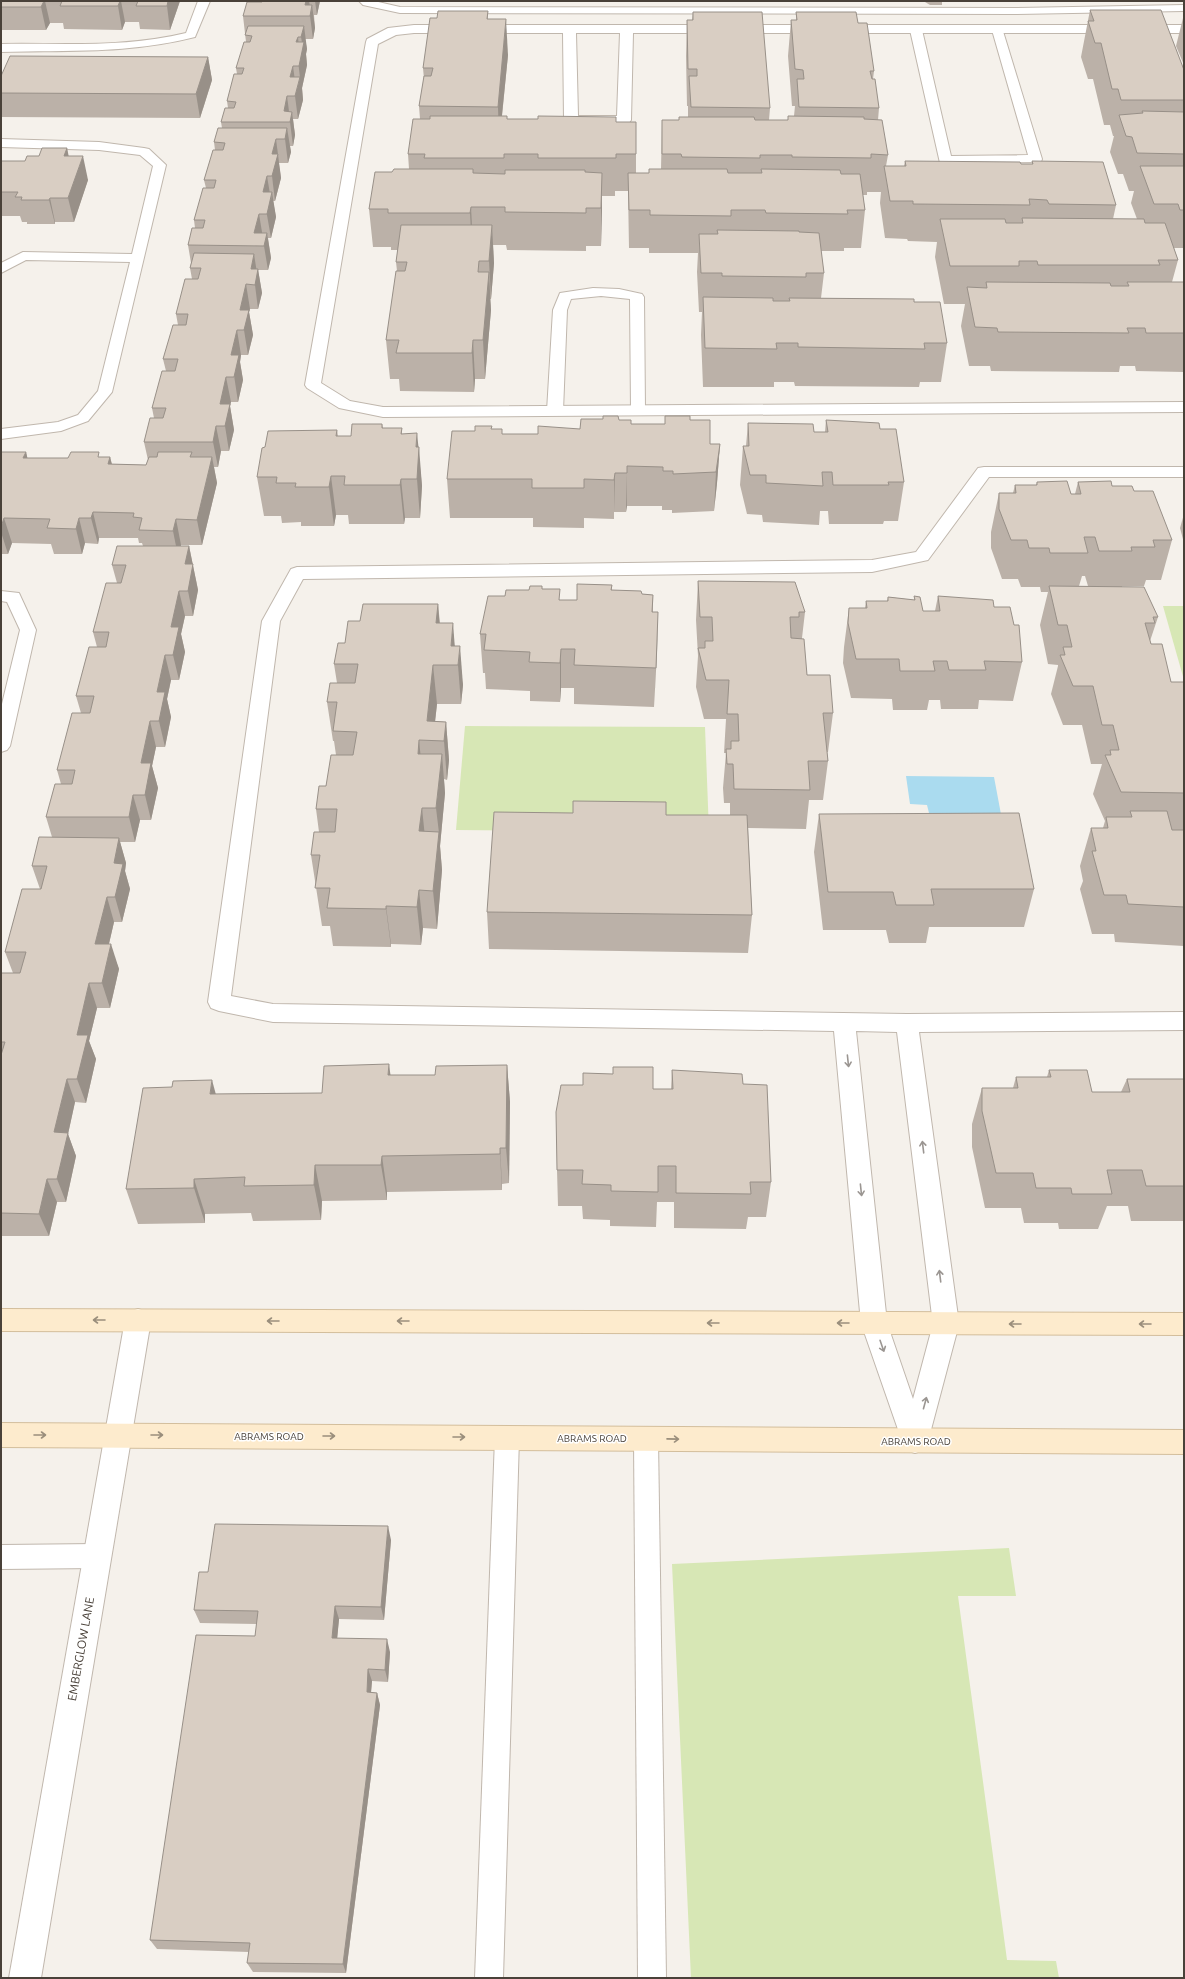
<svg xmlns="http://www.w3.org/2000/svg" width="1185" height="1979" font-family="Ubuntu,sans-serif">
	<rect width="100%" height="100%" fill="#f5f1eb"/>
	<g fill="#d7e7b5">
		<path d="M1163 606H1184V680Z"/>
		<path d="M465 726 705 727 709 832 456 830Z"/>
		<path d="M1009 1548 1016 1596H958L1007 1960 1056 1961 1059 1978H691L672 1564Z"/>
	</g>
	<path fill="#aadbef" d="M906 776 994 777 1006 841H936L927 805 910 804Z"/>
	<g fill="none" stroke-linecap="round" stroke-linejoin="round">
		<defs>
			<g id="service">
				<path d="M198 1H210L195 37C128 54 69 50 1 52V44C63 43 125 48 186 33Z"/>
				<path d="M359 1H374L400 7 1017 8 1184 5V11L1017 14 400 13 363 5Z"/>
				<path d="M916 26 922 30 951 156 1028 155 992 30 998 26 1002 28 1042 159 1041 162 940 163 910 30Z"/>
				<path d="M1 139 99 142 144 148 149 149 166 165 112 392 88 421 61 431 1 439V429L58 422 78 415 98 391 130 262 26 260 1 273V263L23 252 132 254 153 166 140 155 99 150 1 147Z"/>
				<path d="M593 288 619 289 642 294 644 297 645 410 643 413H633L631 410 630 299 601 296 571 299 567 310 563 411 560 414H550L547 411 553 310 560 293Z"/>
				<path d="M1 591 19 593 36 630 10 746 7 750 1 752V708L20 630 7 602 1 601Z"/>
				<path d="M507 1427 515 1430 519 1438 503 1978H475L495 1438 499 1430Z"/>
				<path d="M646 1428 654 1431 658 1439 666 1978H638L634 1439 638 1431Z"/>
				<path d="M97 1544 106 1547 109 1556 106 1565 97 1568 1 1569V1545Z"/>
			</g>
			<g id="minor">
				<path d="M414 25H1184V33H633L631 120 629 123 624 124H571L566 123 564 120 563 33H414L396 35 378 44 321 383 350 401 383 407 1184 402V412L383 417 339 408 307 388 305 385 366 42 367 39 388 28ZM576 33H620L617 116H578Z"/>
				<path d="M984 467H1184V477H989L928 560 872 572 303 579 280 621 231 996 273 1004 907 1014 1184 1012V1030L919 1032 959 1324 928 1441 924 1450 915 1453 906 1450 902 1441 861 1323 834 1031 273 1022 219 1011 211 1008 208 1002 262 621 291 569 297 567 872 560 916 552 978 468ZM856 1031 897 1032 933 1324 913 1399 887 1323Z"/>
				<path d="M138 1309 147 1312 151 1320 41 1978H9L125 1320 129 1312Z"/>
			</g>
			<g id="secondary">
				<path d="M1 1309 1184 1313V1335L1 1331Z"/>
				<path d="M1 1423 1184 1430V1454L1 1447Z"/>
			</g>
		</defs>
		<use href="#service" stroke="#c0b7ad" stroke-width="2"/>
		<use href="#minor" stroke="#c0b7ad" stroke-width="2"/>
		<use href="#secondary" stroke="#d3be9c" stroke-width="2"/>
		<use href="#service" fill="#fff" fill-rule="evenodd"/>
		<use href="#minor" fill="#fff" fill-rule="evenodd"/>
		<use href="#secondary" fill="#fdebcd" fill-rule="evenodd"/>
	</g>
	<g fill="#bbb1a8" fill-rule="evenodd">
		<path d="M1 1H180L170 30 140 29 139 22H125L122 30 64 29 63 23H50L46 30H1Z"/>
		<path d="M250 1H320L317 15H314L315 28 313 39H305L307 49 306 54 307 65 302 88 303 100 298 119H293L295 135 293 146H290L291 152 288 163H279V164L281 178 275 201H273L276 217 271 238H268L271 258 268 270H258L262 293 258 309H250L249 312 253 335 248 355H241L240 362 243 380 238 402H231L230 406 234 430 229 451H221L218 467H214L217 483 202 545H181V546H189L198 590 193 616H185L181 634 185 652 179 680H171L167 699 171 717 165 747H156L152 766 158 788 151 820H140L135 842H120L126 863 125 871 130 889 122 922H114L109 944 119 969 110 1008H97L89 1041 96 1059 86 1103 75 1102 68 1134 76 1156 66 1202H57L49 1236H1V973H13L5 952 40 889 32 866 52 837 46 817 61 784 57 770 81 713 76 696 97 647 93 632 117 583 112 565 143 546 142 543H139L138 538H99L98 544 85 543 82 554H54L51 544 12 543 8 554H1V452H26L27 458H68L110 457 112 464 146 465 148 460 144 442 154 418 152 408 166 371 163 359 178 325 176 314 192 279 190 268 191 263 188 245 195 228 194 220 206 188 204 180 215 150 214 142 222 128 221 122 228 108 227 101 237 74 236 68 246 42 243 16 250 2Z"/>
		<path d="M925 1H942V5H930L925 2Z"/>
		<path d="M1090 10 1184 70V248H1174L1178 260 1172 282H1184V372L1136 371 1135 366H1120L1119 372 991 371 990 366H969L961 326 965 304H944L935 257 937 242 908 241 907 239 885 238 880 203 881 192H867V195H863L865 210 861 248H844V251H821L824 273 821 298 914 302 947 343 941 382H920L919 387 795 386 794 382H774V387H703L701 335 702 312H699L697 272 698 253H649V248H629L628 191H615V196H602L601 246H586V251L507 250 506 245H493L494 263 491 299H490L491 310 485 379H475L474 392 400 391 399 379H390L386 340 397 271 396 262 398 250H391V247H373L369 209 392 172 409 169 408 154 420 119 419 106 424 79 423 68 437 18 488 11V19L508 55 502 116 507 119 616 122 636 154V173H649L661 169 662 120H679L688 117V106H687L686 56 687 20H692L693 12 770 108 769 120H787L794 116 795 106H792L788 56 791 20H796V12L858 23 874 71 873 79 879 108 878 120 888 155 886 166H904L905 161 1021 164H1032V161L1116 205 1113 219H1137L1131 203 1134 191H1129L1123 174H1118L1110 152 1114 136H1113L1110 125H1104L1093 79H1088L1081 57Z"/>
		<path d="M1184 14V65L1176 46Z"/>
		<path d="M208 57 212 80 200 118 1 117V76Z"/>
		<path d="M67 148 68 156 88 180 74 222H55V224H27V222H22L20 216H1V161H25L39 156Z"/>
		<path d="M665 416 690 420 710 444H720L717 483 714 511 672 513V510H662V506H627L626 512H614V519L584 518V528L533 527V518H450L447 479 475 431 492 429H502V434H538L580 429 619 420 631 424H665Z"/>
		<path d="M826 420 880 429 904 482 898 521H884L883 524H829L828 511H820L819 525 763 522 762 515 747 514 740 485 743 446H746L748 423 814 432H825Z"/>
		<path d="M382 424 383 428H402V434L418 447 422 486 420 518H405L404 524H349L348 515H336L334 526H301V522L282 523 281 516H264L257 477 337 430 338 436H351Z"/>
		<path d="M1037 482 1071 494H1075L1078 482 1112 486 1134 491 1172 540 1161 580H1146L1144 586H1122V587L1158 617 1150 641 1151 644 1171 682H1184V946L1115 942 1114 934H1092L1080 889 1083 881 1080 866 1091 828H1103L1105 821 1093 794 1102 764H1091L1082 725H1063L1051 694 1058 666V665L1048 664 1040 625 1048 592H1041L1040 587H1021L1018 579H1002L991 548V532L999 493H1013L1015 485H1036ZM1082 576H1085L1088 586H1079Z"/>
		<path d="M1184 514V543L1180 528Z"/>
		<path d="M698 581 805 612 802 638 807 675 833 713 828 752H827L828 761 823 800H809L806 829 748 828 752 915 748 953 489 949 487 912 666 815H730V803H724L723 788 726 753H724L726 719H704L696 687 698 656 696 620Z"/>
		<path d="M612 585V590L642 594 653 595V612L657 652 654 707 574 704V688H561L560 702 530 701V691L486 689 485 673H483L480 634 505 596 529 590 542 589 560 600H577Z"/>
		<path d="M914 596 923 611H935L938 596 994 607 1022 662 1013 701 979 700 978 709H941L940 700H929L927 710H893L892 699 851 698 843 663 844 647 849 608H865L866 601H887L888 597 914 600Z"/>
		<path d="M438 604 440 623 455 646 463 685 461 704H437L435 721 446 722 449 760 447 780 444 779 445 793 440 846 442 870 437 929 423 928 421 945 391 944V947L333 946 330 926H322L311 855 319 832 316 809 326 786 336 755 334 741H333L327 702 337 683 334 664 345 643 360 621Z"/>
		<path d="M819 814 1034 889 1024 927H929L926 943H889L886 930H823L814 852Z"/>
		<path d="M507 1065 510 1102 509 1183 502 1184V1190L387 1192V1200L322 1201 321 1220 253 1221 251 1213 205 1214V1223L138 1224 126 1189 216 1094 322 1093 390 1075H435Z"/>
		<path d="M672 1070 743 1084 771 1182 766 1217H748L746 1229 674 1228V1202H657L656 1227 610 1226V1220L583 1219 582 1206H558L557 1170 653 1089H671Z"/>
		<path d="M1049 1070 1092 1092H1121L1127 1079H1184V1221H1131L1128 1206H1107L1098 1229H1059L1058 1223H1024L1021 1208H985L972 1147V1124L982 1088H1013L1016 1077H1047Z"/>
		<path d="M391 1540 384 1620 339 1619 337 1638 390 1652 388 1682 372 1681 371 1692 377 1693 380 1705 346 1973 253 1972 247 1963 249 1952 157 1949 150 1940 255 1636 257 1624 200 1623 194 1610 208 1572Z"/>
	</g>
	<g fill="#989088">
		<path d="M44 1H45L50 23 46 30 41 7Z"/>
		<path d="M120 1H121L125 22 122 30 118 6Z"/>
		<path d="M168 1H180L170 30 167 6Z"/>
		<path d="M306 1H309L311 13 312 5 315 28 313 39 310 16 305 5Z"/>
		<path d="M315 1H320L317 15Z"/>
		<path d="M506 19 508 55 499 144 498 107Z"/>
		<path d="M304 26 307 49 306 54 307 65 302 88 303 100 298 119 295 96 300 78 296 42 298 37 300 58 303 48 301 37Z"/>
		<path d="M208 57 212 80 200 118 196 94Z"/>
		<path d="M293 66 296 89 290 77Z"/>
		<path d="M287 96 290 119 284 111Z"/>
		<path d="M292 112 295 135 293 146 290 122Z"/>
		<path d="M287 128 291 152 288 163 285 139Z"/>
		<path d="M276 139 281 178 275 201 272 176V154Z"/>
		<path d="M67 148 72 172 64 156Z"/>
		<path d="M83 156 88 180 74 222 68 198Z"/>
		<path d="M602 173V210L601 246V208Z"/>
		<path d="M267 176 271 200 272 192 276 217 271 238 263 192Z"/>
		<path d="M50 198 55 222V224L49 200Z"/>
		<path d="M471 207 473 245 472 251 470 213Z"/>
		<path d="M259 214 263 238 254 233Z"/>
		<path d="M492 225 494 263 491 299 489 261Z"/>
		<path d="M267 233 271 258 268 270 264 246Z"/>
		<path d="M254 254 257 273 258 269 262 293 258 309 255 285 251 269Z"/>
		<path d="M489 272 491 310 485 379 483 340Z"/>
		<path d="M246 284 250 309 249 312 253 335 248 355 244 330 240 310Z"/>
		<path d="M237 330 241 355 240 362 243 380 238 402 231 355Z"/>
		<path d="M473 340 475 379 474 392 472 353Z"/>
		<path d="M226 377 231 402 230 406 234 430 229 451 225 426 220 404Z"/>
		<path d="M216 426 221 451 218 467 213 442Z"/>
		<path d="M417 433 419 452V447L422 486 420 518 417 479 416 447Z"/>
		<path d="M720 444 717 483 714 511 716 472Z"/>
		<path d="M26 452 32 477 23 458Z"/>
		<path d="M110 457 116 482 108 464Z"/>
		<path d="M212 457 217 483 202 545 197 520Z"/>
		<path d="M627 466V506L626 512 627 473Z"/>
		<path d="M615 473 614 512V519V480Z"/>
		<path d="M331 476 336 515 334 526 329 487Z"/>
		<path d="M401 479 405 518 404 524 400 485Z"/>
		<path d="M93 512 99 538 98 544 91 518Z"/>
		<path d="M4 518 12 543 8 554 1 532V527Z"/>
		<path d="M79 518 85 543 82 554 76 529Z"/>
		<path d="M176 519 181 545 178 556 173 531Z"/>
		<path d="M189 546 198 590 193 616 188 591 185 564Z"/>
		<path d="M179 591 185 616 181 634 185 652 179 680 173 655 171 627Z"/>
		<path d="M438 604 441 643 436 623Z"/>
		<path d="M658 612 657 652 654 707 656 668Z"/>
		<path d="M453 623 456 662 451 646Z"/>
		<path d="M460 646 463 685 461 704 458 665Z"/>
		<path d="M561 649V688L560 702V663Z"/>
		<path d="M165 655 171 680 167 699 171 717 165 747 159 721 157 692Z"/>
		<path d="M433 665 437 704 433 740 427 721Z"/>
		<path d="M150 721 156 747 152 766 158 788 151 820 145 795 141 763Z"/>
		<path d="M446 722 449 760 447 780 444 741Z"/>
		<path d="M419 740 423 779 418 754Z"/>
		<path d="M442 754 445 793 440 846 442 870 437 929 433 891 439 833 436 808Z"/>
		<path d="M133 795 140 820 135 842 129 817Z"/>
		<path d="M422 808 426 847 419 831Z"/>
		<path d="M119 838 126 863 125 871 130 889 122 922 115 897 114 863Z"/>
		<path d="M419 890 423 928 421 945 417 907Z"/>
		<path d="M107 897 114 922 103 969 95 944Z"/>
		<path d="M386 906 391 944V947L386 909Z"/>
		<path d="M111 944 119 969 110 1008 102 983Z"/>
		<path d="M89 983 97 1008 89 1041 96 1059 86 1103 77 1079V1035Z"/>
		<path d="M389 1064 394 1101 388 1075Z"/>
		<path d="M507 1065 510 1102 509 1183 506 1148Z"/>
		<path d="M67 1079 75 1102 68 1134 76 1156 66 1202 57 1179 54 1132Z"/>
		<path d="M212 1080 222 1117 210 1094Z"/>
		<path d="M500 1148 502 1184V1190L500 1154Z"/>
		<path d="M382 1156 387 1192V1200L381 1165Z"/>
		<path d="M315 1165 322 1201 321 1220 314 1185Z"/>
		<path d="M47 1179 57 1202 49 1236 39 1214Z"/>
		<path d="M194 1179 205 1214V1223L194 1188Z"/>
		<path d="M388 1526 391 1540 384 1620 381 1607Z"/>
		<path d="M335 1606 339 1619 336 1651 332 1638Z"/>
		<path d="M387 1639 390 1652 388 1682 385 1670Z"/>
		<path d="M368 1669 372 1681 370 1704 367 1692Z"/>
		<path d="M377 1693 380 1705 346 1973 343 1964Z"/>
	</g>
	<g fill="#d9cec3" stroke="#989088">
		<path d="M1 1H44L41 7H1Z"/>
		<path d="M62 1H120L118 6H60Z"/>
		<path d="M138 1H168L167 6H136Z"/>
		<path d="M262 1H306L305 5H312L310 16H243L247 2H262Z"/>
		<path d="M1090 10H1161L1184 70V100H1121L1118 89H1112L1101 43H1095L1088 21H1094Z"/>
		<path d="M438 11H488L487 19H506L498 107 419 106 424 76H431L433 68H423L430 18H437Z"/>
		<path d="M693 12H762L770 108 691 107 689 76H697V69H688L687 20H693Z"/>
		<path d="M796 12H856L858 23H867L874 71H870L872 79H875L879 108 799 107 797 79H804L803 70 795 69 791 20H797Z"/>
		<path d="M248 26H304L301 37H298L296 42H304L299 66H293L290 77H300L295 96H287L284 111 292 112 290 122H221L225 108H234L236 102 227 101 234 74H242L244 68H236L244 42H250L252 36 245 35Z"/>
		<path d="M10 56 208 57 196 94 1 93V76Z"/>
		<path d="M1142 111 1184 112V154L1137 153 1132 137 1126 136 1119 115 1143 113Z"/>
		<path d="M430 116H507V119H538V116L616 117V122H636V154H616V158H538V154H504V158H424L425 154H408L413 119H430Z"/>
		<path d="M788 116 864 117V119L882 120 888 155 871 154V158L792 157V155H760V158L682 157 681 154H662V120H679V117H754L755 120H788Z"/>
		<path d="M218 128H287L285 139H276L272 154H278L272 176H267L263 192H272L267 214H259L254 233H267L264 246 188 245 192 228H203L205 220H194L203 188H214L216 180H204L213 150H223L225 143 214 142Z"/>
		<path d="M42 148H67L64 156H83L68 198H50L49 200H21L22 197H15L18 192H1V161H25L27 156H39Z"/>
		<path d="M905 161 1020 162 1021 164H1033L1032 161 1103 162 1116 205 1049 204 1047 200 1029 199 1030 205 913 204V201H890L884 166H906Z"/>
		<path d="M1140 166H1184V210H1180L1178 204H1154Z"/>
		<path d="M394 169H473V173L505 174V170H585V172L602 173 601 208H586V213L505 212V207H471L470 213H388V209H369L375 172H392Z"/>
		<path d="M649 169H727L728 173H762L761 169 840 170 841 174H860L865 210H847L848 214 766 213 765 210H731V216L650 215V210H629L628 173H649Z"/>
		<path d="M1022 218 1144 219 1145 223H1165L1178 260H1158L1160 265H1038L1037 261H1019V266H950L940 219H1005L1006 223H1023Z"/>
		<path d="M401 225H492L489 261H479L478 272H489L483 340H473L472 353H396L399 340H386L396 271H405L407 262H396Z"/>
		<path d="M717 230 799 231V232L819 233 824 273H806V277L722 276V273H701L699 234H718Z"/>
		<path d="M194 253 254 254 251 269H258L255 285 246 284 240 310H249L244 330H237L231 355H239L234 377H226L220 404H230L225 426H216L213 442H144L150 418H163L166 408H152L162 371H175L178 359H163L173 325H186L188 314H176L185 279H198L201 268H190Z"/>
		<path d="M986 282 1110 283 1111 286H1129L1127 282H1184V333H1146L1145 328H1127L1129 333 998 332 997 328 975 327 967 287 987 288Z"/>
		<path d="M703 297 773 298V301H790L789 298 914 299V302H940L947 343H924L925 349 798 347V343H776L777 349 705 348Z"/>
		<path d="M603 416H618L619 420H631V424H665V416H690V420H710V444H720L716 472 673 474V471H663V467L627 466V473H615L614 480 584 479V488H532V479H447L452 431H475V426H492L491 429H502V434H538V426L580 429 581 419H603Z"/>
		<path d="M826 420 879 423 880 429H896L904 482H888L889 485H833L832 472H822L823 486 766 483V475H750L743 446H749L748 423 813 424 814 432H828Z"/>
		<path d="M352 424H382V428H402L401 434 417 433 416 447H419L417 479H401L400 485H344L345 476H331L329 487H295L296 483H276L277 477H257L262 448 265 447 268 431 337 430 336 436H351Z"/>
		<path d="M1 452H26L23 458H68L71 452H99L98 457H110L108 464 146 465 149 457H157L158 452H192L190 457H212L197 520 176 519 173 531 139 530 142 518 133 517 134 513 93 512 91 518H79L76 529 47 528 50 519 4 518 1 527Z"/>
		<path d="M1067 481 1071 494H1081L1078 482 1111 481 1112 486H1132L1134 491H1153L1172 540H1153L1155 547H1131L1132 551H1099L1095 537H1084L1088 553H1050L1049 548H1029L1027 540H1011L999 509V493H1016L1015 485H1037V482Z"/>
		<path d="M117 546H189L185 564H193L188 591H179L171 627H179L173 655H165L157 692H165L159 721H150L141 763H151L145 795H133L129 817H46L55 784H72L75 770H57L72 713H90L94 696H76L89 647H106L109 632H93L106 583H121L126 565H112Z"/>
		<path d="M698 581 795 582 805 612H799V617H790L791 638 804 639 807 675H830L833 713H823L828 761H808L810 790 734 789 733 764H727L726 749H731V741H739L738 714H727L729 680H706L698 648H705V641H713L712 617H700Z"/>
		<path d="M577 584 612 585 611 590 641 591 642 594 653 595 652 612H658L656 668 574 665 575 649H561L560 663 529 662 530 652 484 650 486 634H480L488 596H505L506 590H529L530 586H542V589H560L559 600H577Z"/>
		<path d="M1049 586 1144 587 1158 617H1153L1155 623H1145L1151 644H1162L1171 682H1184V793L1121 792 1105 755H1111L1110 750H1119L1113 725H1102L1093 686H1073L1060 655H1065L1063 647H1072L1067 625H1058Z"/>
		<path d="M914 596 920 597 923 611H940L938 596 993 600 994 607H1010L1014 625H1019L1022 662 984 661 986 670H949L947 661H933L935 671H900L899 659H856L848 623 849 608H867L866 601H888V597L915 600Z"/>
		<path d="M363 604H438L436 623H453L451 646H460L458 665H433L427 721 446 722 444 741 419 740 418 754H442L436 808H422L419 831 439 832 433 891 419 890 417 907 386 906V909L327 908 330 888H315L320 855H311L314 832H335L337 809H316L319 786H326L331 755H353L357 732 333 731 337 702H327L330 683H355L358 664H334L338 643H345L348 621H360Z"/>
		<path d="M573 801 666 802V815H747L752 915 487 912 494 812 573 813Z"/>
		<path d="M1130 811H1167L1172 830H1184V907L1128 904 1126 895H1104L1092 851H1096L1091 828H1108L1106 817H1132Z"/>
		<path d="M1019 813 1034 889H931L934 905H896L893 892H828L819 814Z"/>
		<path d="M39 837 119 838 114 863 123 864 115 897H107L95 944H111L102 983H89L77 1035H88L77 1079H67L54 1132 68 1133 57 1179H47L39 1214 1 1213V1055L5 1042H1V973H20L26 952H5L22 889H41L47 866H32Z"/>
		<path d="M389 1064 388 1075H435L436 1066 507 1065 506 1148H500V1154L382 1156 381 1165H315L314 1185 244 1186 245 1177 194 1179V1188L126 1189 143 1088 172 1087 173 1081 212 1080 210 1094 322 1093 324 1066Z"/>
		<path d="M613 1067H653V1089H673L672 1070 742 1074 743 1084 767 1085 771 1182H750L751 1194 676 1193V1166H658V1192L611 1191V1185L582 1184 583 1170H557L556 1112 561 1085H583V1073L613 1074Z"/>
		<path d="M1049 1070H1087L1092 1092H1130L1127 1079H1184V1186H1146L1142 1170H1107L1112 1194H1072L1071 1188H1036L1033 1173H996L982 1111V1088H1018L1016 1077H1051Z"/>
		<path d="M215 1524 388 1526 381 1607 335 1606 332 1638 387 1639 385 1670 368 1669 367 1692 377 1693 343 1964 247 1963 250 1943 150 1940 196 1635 255 1636 258 1611 194 1610 199 1572H208Z"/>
	</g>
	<defs><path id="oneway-shaft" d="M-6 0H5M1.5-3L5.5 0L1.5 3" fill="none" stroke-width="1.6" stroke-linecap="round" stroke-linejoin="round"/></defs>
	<g stroke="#9b9692">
		<use href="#oneway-shaft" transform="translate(848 1061) rotate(84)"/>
		<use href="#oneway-shaft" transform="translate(923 1147) rotate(-97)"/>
		<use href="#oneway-shaft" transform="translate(861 1190) rotate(84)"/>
		<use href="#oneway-shaft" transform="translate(940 1276) rotate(-97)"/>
		<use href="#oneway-shaft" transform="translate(882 1346) rotate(71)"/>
		<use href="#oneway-shaft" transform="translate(925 1403) rotate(-75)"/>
	</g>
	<g stroke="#9a8e7c">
		<use href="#oneway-shaft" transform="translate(99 1320) rotate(180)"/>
		<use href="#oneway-shaft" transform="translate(273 1321) rotate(-180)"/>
		<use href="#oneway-shaft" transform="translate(403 1321) rotate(-180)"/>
		<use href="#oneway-shaft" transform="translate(713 1323) rotate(-180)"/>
		<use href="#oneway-shaft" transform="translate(843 1323) rotate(-180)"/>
		<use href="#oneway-shaft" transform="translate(1015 1324) rotate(180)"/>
		<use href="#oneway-shaft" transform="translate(1145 1324) rotate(180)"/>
		<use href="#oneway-shaft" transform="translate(40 1435)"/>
		<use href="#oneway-shaft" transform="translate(157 1435)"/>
		<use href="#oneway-shaft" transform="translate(329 1436)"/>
		<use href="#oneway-shaft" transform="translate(459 1437)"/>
		<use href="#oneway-shaft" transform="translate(673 1439) rotate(1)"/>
	</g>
	<g text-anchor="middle" stroke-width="3" stroke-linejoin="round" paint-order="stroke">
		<g font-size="10" fill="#494139" stroke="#fff">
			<text x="269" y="1440">ABRAMS ROAD</text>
			<text x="592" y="1442">ABRAMS ROAD</text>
			<text x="916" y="1445">ABRAMS ROAD</text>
		</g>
		<g font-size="12" fill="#494139" stroke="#fff">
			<text transform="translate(81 1649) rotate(-80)" y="4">EMBERGLOW LANE</text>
		</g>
	</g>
	<rect width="1185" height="1979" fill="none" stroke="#494139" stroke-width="4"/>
</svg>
